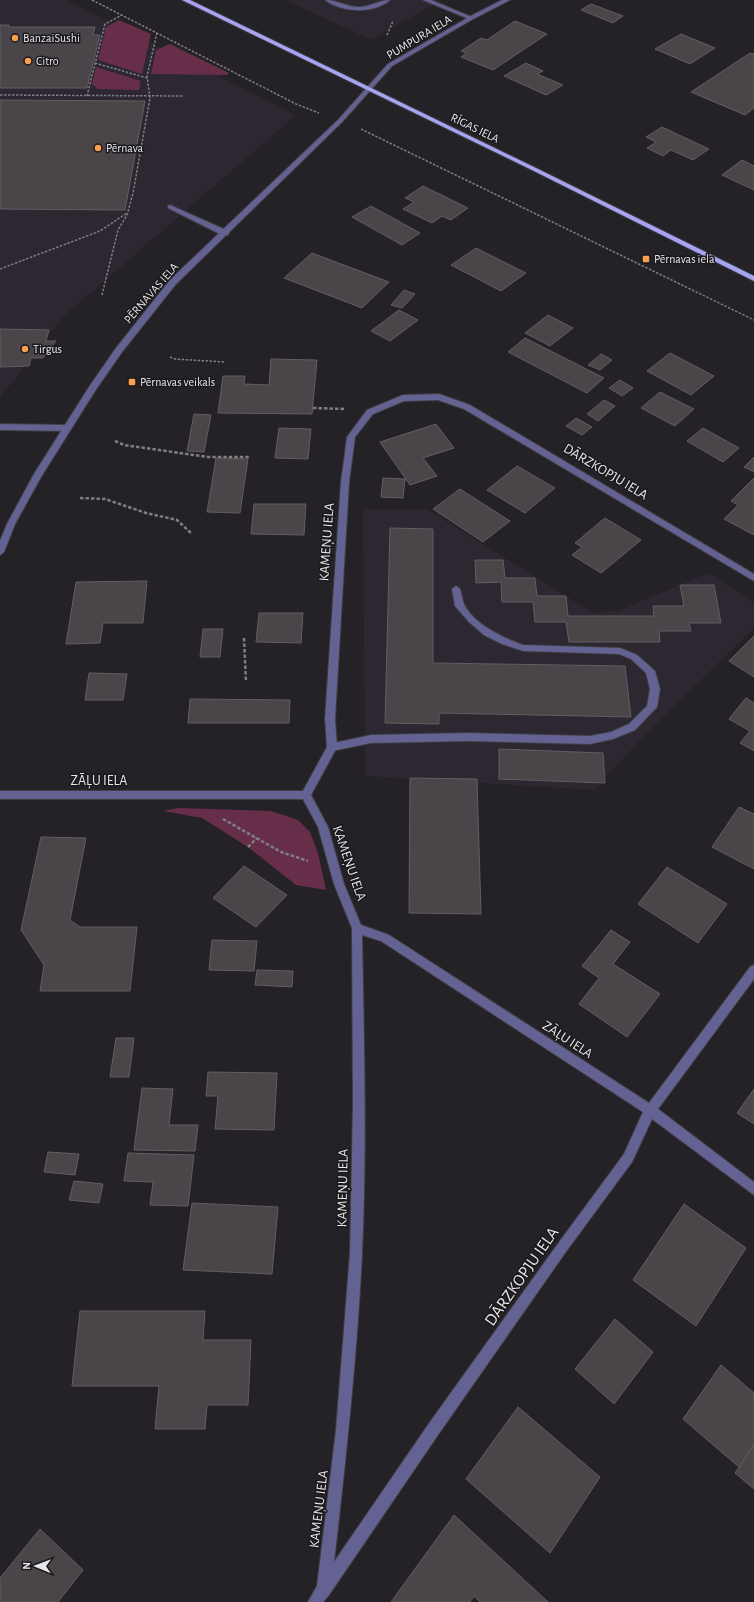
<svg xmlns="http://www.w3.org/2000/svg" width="754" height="1602" font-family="'Alegreya Sans',sans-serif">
	<rect width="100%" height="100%" fill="#242226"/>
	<g fill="#2c2731">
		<path d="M0 0H66L296 115 64 316 0 398Z"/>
		<path d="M285 0H442L371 40Z"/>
		<path d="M363 509H427L593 613 618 611 708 573 754 603V628L648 732 594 790 365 776Z"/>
	</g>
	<g fill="#672e4a">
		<path d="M119 20 151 34 142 74 98 60 106 27Z"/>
		<path d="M170 44 229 73 227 75 151 74 156 50Z"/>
		<path d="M96 67 141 81 139 90 98 89 92 84Z"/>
		<path d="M178 808 271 811 298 820 310 832 318 853 326 890 296 885 248 847 202 818 163 811Z"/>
	</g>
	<g fill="#494549" stroke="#625e62">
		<path d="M591 4 623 16 613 23 581 10Z"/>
		<path d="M515 21 547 34 493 70 461 57 467 53 461 51 481 38 487 40Z"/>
		<path d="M0 25H9V27H95L93 35H100L87 88H0Z"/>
		<path d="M681 34 715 48 690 64 655 49Z"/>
		<path d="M750 53 754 54V108L745 115 691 92Z"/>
		<path d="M526 63 543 71 537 74 563 85 546 95 504 76Z"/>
		<path d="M0 100 145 101 125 210 0 209Z"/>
		<path d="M662 127 709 149 693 160 671 150 663 156 647 148 656 142 646 137Z"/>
		<path d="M742 160 754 166V190L722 175Z"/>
		<path d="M423 186 468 208 451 220 442 216 432 223 403 209 414 202 405 198Z"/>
		<path d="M371 206 420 233 402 245 352 217Z"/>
		<path d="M476 248 526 273 501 291 451 265Z"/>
		<path d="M312 253 389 282 362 308 284 278Z"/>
		<path d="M404 290 415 294 402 308 391 305Z"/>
		<path d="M399 310 418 320 390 341 371 331Z"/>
		<path d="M548 315 573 328 550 346 525 333Z"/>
		<path d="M0 329 49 330 46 341H56L43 358H31L29 366 0 367Z"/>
		<path d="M525 338 604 378 587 393 508 352Z"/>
		<path d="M670 353 714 376 691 395 647 371Z"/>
		<path d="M601 354 612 360 600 370 588 365Z"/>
		<path d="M271 359 317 360 312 414 218 413 223 376H245L244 384 269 385Z"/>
		<path d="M620 380 633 388 622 396 609 388Z"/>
		<path d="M660 392 694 409 675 426 641 408Z"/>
		<path d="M604 400 615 406 598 421 587 414Z"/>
		<path d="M194 414 211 415 204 452 187 451Z"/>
		<path d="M576 418 592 427 582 435 566 426Z"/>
		<path d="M436 424 454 448 423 458 437 476 410 485 380 442Z"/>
		<path d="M279 428 311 429 308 459 275 458Z"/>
		<path d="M703 428 739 448 723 462 687 441Z"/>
		<path d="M754 457V472L744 467Z"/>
		<path d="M216 458 248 459 240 513 207 512Z"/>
		<path d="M517 466 555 488 525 513 487 490Z"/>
		<path d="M383 478 405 479 403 498 381 497Z"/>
		<path d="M754 478V535L724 519 738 505 731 501Z"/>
		<path d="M460 489 510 521 483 542 433 509Z"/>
		<path d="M254 504H306L304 535 251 534Z"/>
		<path d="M605 518 641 540 601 573 572 555 582 547 575 543Z"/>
		<path d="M390 528 433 529V663L625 666 631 717 439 713V724L385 723Z"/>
		<path d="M475 560H503L505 578H535L537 596H566L568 616H654L653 606H684L680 585H714L721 623H689L691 631H659L660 642H569L566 622H535L533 602H502L501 582 476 583Z"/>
		<path d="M147 581 143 623H103L100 643 66 644 76 582Z"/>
		<path d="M259 613H303L301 643 256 642Z"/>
		<path d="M203 629H223L220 657H200Z"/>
		<path d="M754 636V677L729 661Z"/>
		<path d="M89 673 127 674 123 700H85Z"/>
		<path d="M746 698 754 703V751L740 743 750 731 729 719Z"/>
		<path d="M190 699 290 700 289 723H188Z"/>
		<path d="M499 749 603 753 605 783 499 779Z"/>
		<path d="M410 778 477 779 481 914 409 913Z"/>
		<path d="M739 807 754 814V869L712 847Z"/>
		<path d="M41 837 86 838 70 920 80 927H137L130 991H40L44 965 21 930Z"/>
		<path d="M244 866 287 895 256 927 213 898Z"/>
		<path d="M667 867 727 904 698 943 638 904Z"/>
		<path d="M611 930 630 942 613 964 660 994 627 1037 579 1004 599 978 582 966Z"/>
		<path d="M212 940 257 941 254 971 209 970Z"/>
		<path d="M257 970 293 971 292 987 255 985Z"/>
		<path d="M116 1038H134L129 1077H110Z"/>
		<path d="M208 1072 277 1073 274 1130 215 1129 218 1096H206Z"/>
		<path d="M142 1088 173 1089 169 1125H198L195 1151 134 1150Z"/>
		<path d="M754 1089V1124L737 1113Z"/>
		<path d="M48 1152 79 1154 75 1175 44 1172Z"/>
		<path d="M128 1153 194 1155 188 1206 150 1205 153 1182 124 1181Z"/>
		<path d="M74 1181 103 1184 99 1203 69 1200Z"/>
		<path d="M192 1203 278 1207 272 1274 183 1270Z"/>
		<path d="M684 1204 746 1248 696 1326 633 1280Z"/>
		<path d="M80 1311H205L203 1340H251L248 1405H207L205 1429H155L159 1386H72Z"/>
		<path d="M615 1319 653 1352 614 1404 575 1369Z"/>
		<path d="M721 1365 754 1393V1445L739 1467 683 1419Z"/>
		<path d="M518 1407 600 1477 550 1553 466 1479Z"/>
		<path d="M754 1445V1489L735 1473Z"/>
		<path d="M454 1515 548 1602H480L474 1596 470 1602H391Z"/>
		<path d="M40 1529 83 1570 58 1602H0V1578Z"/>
	</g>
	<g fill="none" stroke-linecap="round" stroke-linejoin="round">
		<defs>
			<g id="lane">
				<path d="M325 0C337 0 347 7 359 7 370 7 379 0 390 0 374 14 342 13 325 0Z"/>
				<path d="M423 0H431L474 18 469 19Z"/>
				<path d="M170 205 228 231 229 233 228 235H222L168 208V206Z"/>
				<path d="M0 424 67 425 71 428 67 431 0 430Z"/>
				<path d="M456 586 460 589C462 594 462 600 464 604 473 624 504 638 523 645L620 648 637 655 655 671 660 689 657 707 635 730 613 739 590 744 468 741 371 743 332 751 329 750 327 747 329 744 371 735 468 733 590 736 611 732 629 724 647 706 650 689 646 673 631 659 619 654 523 651 502 644 484 635 469 622 455 606 452 589Z"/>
			</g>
			<g id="street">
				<path d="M502 0H510L473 19 392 66 342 122 176 284 122 352 95 391 41 477 15 524 4 552 0 555V541L7 524 34 474 89 387 116 348 170 280 338 120 388 64 469 17Z"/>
				<path d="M439 394 470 405 754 574V581L464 409 438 400 404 401 373 414 355 437 349 482 335 719 337 747 311 795 328 827 344 884 361 925 389 935 649 1103 750 967 754 965V979L658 1109 754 1182V1195L652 1119 632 1162 565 1253 440 1432 329 1595 323 1602H308L317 1586 336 1430 350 1253 353 1103 352 928 334 884 318 827 303 799H0V791H303L327 747 325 719 341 482 347 437 367 410 403 395ZM362 935 381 941 643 1112 624 1154 557 1245 430 1422 334 1562C346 1459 357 1357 362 1254 367 1147 364 1041 362 935Z"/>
			</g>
			<path id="primary" d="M182 0H190L538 169 754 276V281L534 171Z"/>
		</defs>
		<use href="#lane" stroke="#3f3e41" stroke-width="2"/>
		<use href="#street" stroke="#3f3e41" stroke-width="2"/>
		<use href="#primary" stroke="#3f3e41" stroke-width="2"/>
		<g stroke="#7f7e81" stroke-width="1.5" stroke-dasharray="2.5 1.5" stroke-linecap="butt">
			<path d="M92 0 296 104 319 113"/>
			<path d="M387 35 393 21"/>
			<path d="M95 63 147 78"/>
			<path d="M0 95 183 96"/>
			<path d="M87 96 105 24 122 15"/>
			<path d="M361 129 754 320"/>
			<path d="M0 269 100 231 127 213"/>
			<path d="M102 295 118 230 127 215 133 193 150 98 147 76 157 33"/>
			<path d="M170 357 175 359 224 362"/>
		</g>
		<g stroke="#7f7e81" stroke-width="2.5" stroke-dasharray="3.5 2" stroke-linecap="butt">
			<path d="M313 408 345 409"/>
			<path d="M115 441 124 445 208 457H249"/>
			<path d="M80 498 105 499 146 513 177 520 191 533"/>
			<path d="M244 638 246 682"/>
			<path d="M223 819 281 852 308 861"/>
			<path d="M248 847 257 838"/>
		</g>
		<use href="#lane" fill="#646292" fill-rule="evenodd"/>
		<use href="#street" fill="#646292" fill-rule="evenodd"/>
		<use href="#primary" fill="#a6a4f3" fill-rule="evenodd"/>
	</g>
	<g fill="#fa9f4f" stroke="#1b191d" stroke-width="1.5">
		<circle cx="15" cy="38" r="4"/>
		<circle cx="28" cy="61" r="4"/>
		<circle cx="98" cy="148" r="4"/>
		<rect x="642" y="255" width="8" height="8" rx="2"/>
		<circle cx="25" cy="349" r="4"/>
		<rect x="128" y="378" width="8" height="8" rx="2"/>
	</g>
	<g text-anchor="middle" stroke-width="3" stroke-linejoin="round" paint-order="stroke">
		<g font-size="12" fill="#e8e7e9" stroke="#1b191d">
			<text transform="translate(419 37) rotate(-31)" y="4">PUMPURA IELA</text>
			<text transform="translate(475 128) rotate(26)" y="4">RĪGAS IELA</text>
			<text transform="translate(151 293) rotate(-49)" y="4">PĒRNAVAS IELA</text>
		</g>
		<g font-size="12" fill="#e8e7e9" stroke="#1b191d" text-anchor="start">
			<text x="23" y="42">BanzaiSushi</text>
			<text x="36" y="65">Citro</text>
			<text x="106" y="152">Pērnava</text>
			<text x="654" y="263">Pērnavas iela</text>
			<text x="33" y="353">Tirgus</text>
			<text x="140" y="386">Pērnavas veikals</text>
		</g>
		<g font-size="14" fill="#e8e7e9" stroke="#1b191d">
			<text transform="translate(606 471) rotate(31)" y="5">DĀRZKOPJU IELA</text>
			<text transform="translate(326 542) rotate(-86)" y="5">KAMEŅU IELA</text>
			<text x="99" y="785">ZĀĻU IELA</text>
			<text transform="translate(350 863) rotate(71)" y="5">KAMEŅU IELA</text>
			<text transform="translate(568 1039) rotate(33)" y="5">ZĀĻU IELA</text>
			<text transform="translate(342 1188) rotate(-89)" y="5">KAMEŅU IELA</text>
			<text transform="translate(318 1509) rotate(-83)" y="5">KAMEŅU IELA</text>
		</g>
		<g font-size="17" fill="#e8e7e9" stroke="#1b191d">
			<text transform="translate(521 1276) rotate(-55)" y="6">DĀRZKOPJU IELA</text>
		</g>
	</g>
	<g transform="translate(36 1566) rotate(271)" stroke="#1b191d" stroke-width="3" paint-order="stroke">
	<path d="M0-3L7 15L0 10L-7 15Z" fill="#e8e7e9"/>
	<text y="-6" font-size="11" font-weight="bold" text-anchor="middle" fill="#e8e7e9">N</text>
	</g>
</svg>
